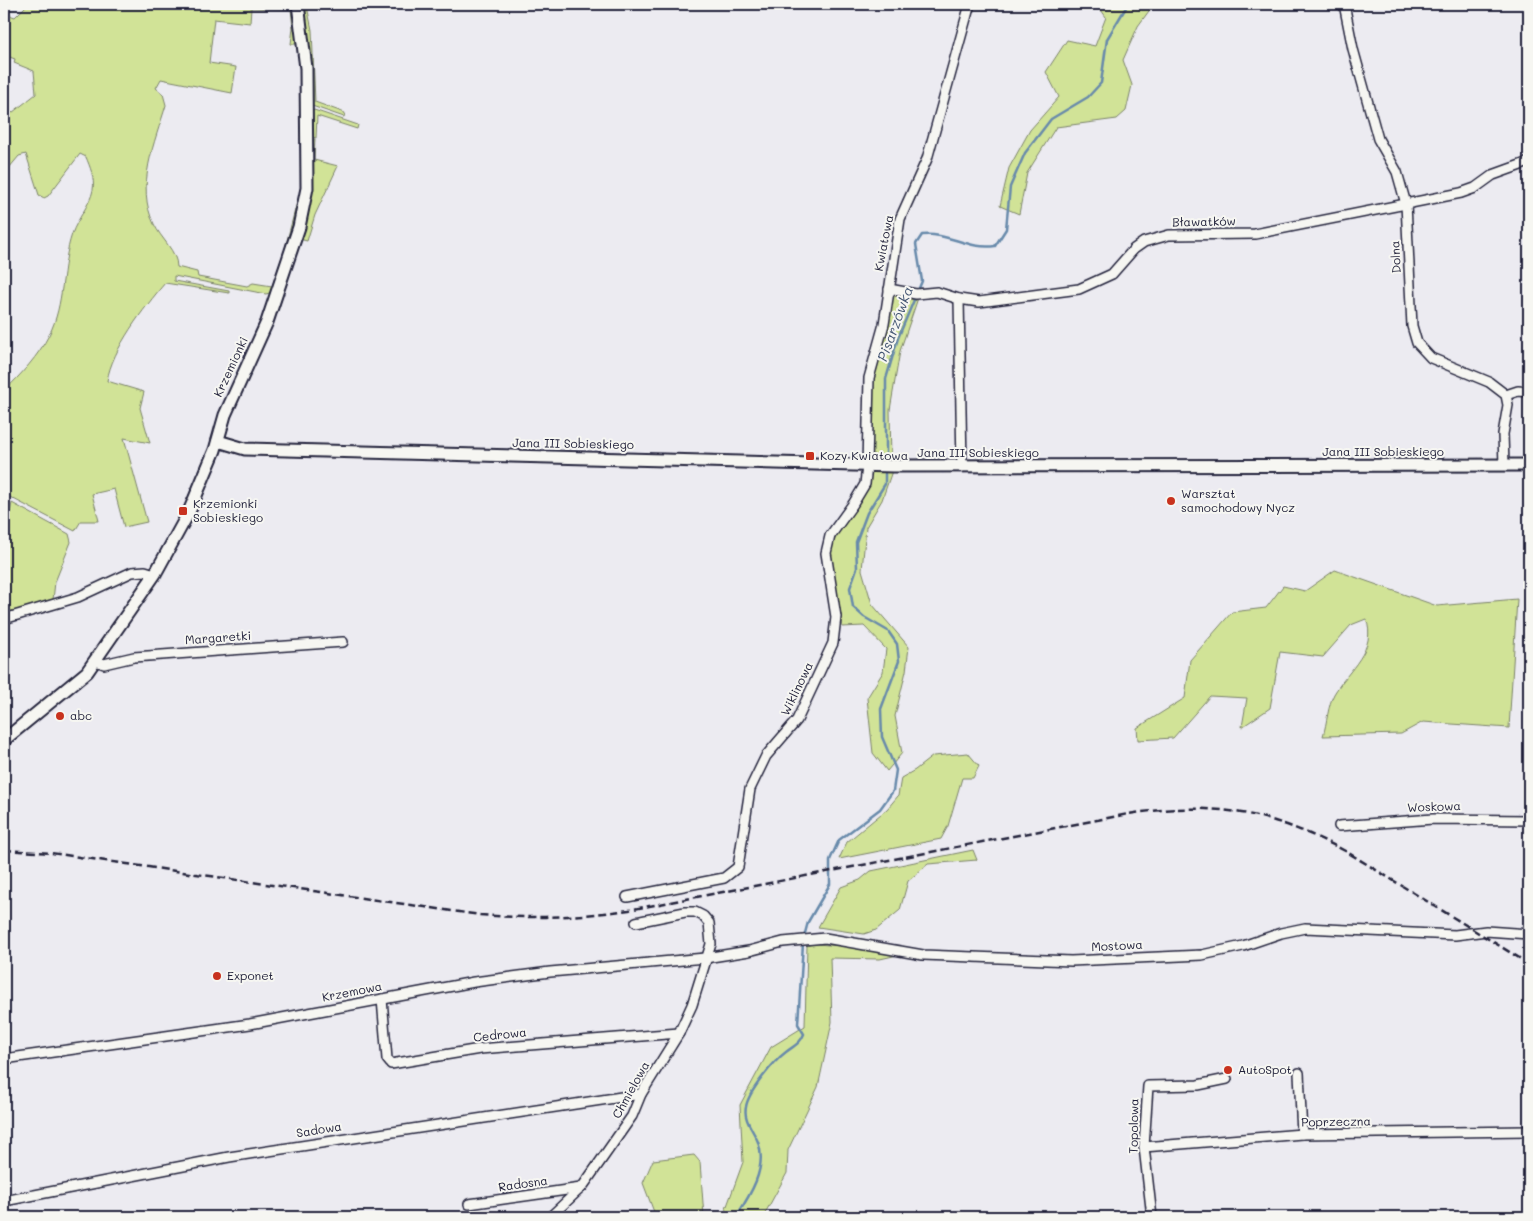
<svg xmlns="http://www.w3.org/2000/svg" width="1533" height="1221" font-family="Mali,sans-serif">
	<rect width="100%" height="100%" fill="#ecebf1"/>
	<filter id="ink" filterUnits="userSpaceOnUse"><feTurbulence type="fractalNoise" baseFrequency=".02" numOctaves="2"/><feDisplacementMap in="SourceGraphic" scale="10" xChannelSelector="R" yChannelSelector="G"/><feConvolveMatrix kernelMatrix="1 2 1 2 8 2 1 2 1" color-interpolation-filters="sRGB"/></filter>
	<g filter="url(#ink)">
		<g fill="#d1e397" stroke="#7a8269">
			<path d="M28 4H294L298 44H291L293 28 291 9 251 8 250 23 214 19 209 63 236 67 232 93 161 79 156 88 163 94 166 105C155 142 135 186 154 224 161 239 177 251 177 267L197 272 198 277 247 286 253 283 272 286 284 252 297 202 301 200 273 292 266 294 174 276V281L229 291V293L165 283C144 308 112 349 107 381L144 392 140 408 150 443 124 438 147 522 124 527 114 489 92 494 99 521H81L75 531 4 494V391C20 376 39 355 49 335 65 304 61 267 72 234 77 219 90 205 93 190 95 178 90 167 86 157L80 154 48 196 44 198 39 195 26 154 19 156 4 174V131L9 123 4 120V114L8 116 36 94 34 71 14 63 15 59 4 55V13L15 17Z"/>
			<path d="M1097 4H1154L1138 26 1123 60 1132 85 1126 111 1117 119 1056 127 1027 173 1019 214 1000 206 1009 168 1030 130 1059 97 1046 72 1067 40 1095 46 1106 17Z"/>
			<path d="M307 6 312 30 315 102 345 113 344 117 312 106 303 8Z"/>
			<path d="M314 110 358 125 357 129 317 116 316 138 312 137 311 112Z"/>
			<path d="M313 139H315L314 160 338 166 315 215 307 241 299 239 312 169Z"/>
			<path d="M893 293 917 301 900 351 890 410 891 461 872 459 873 379Z"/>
			<path d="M871 470 892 471 882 500 866 527 862 570 872 604 909 647 906 671 895 716 902 753 887 771 873 753 867 698 883 672 886 649 864 626 842 627C840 612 828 562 831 552 837 521 864 501 871 470Z"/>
			<path d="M12 503 69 534 71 542 55 582 53 600 4 615V541Z"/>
			<path d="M1335 570 1437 606 1517 599 1509 728 1423 722 1401 734 1323 736C1327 723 1328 705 1334 694 1348 670 1378 649 1366 619L1351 625 1323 657 1280 652 1270 708 1242 727 1247 698 1210 696 1173 738 1138 740 1137 728 1185 698 1190 660 1232 612 1266 608 1283 586 1305 591Z"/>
			<path d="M968 753 979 766 973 778H962L948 826 941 839 839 859 847 842 887 809 898 796 901 778 915 770 933 756Z"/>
			<path d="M973 850 977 860 928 864 908 881 900 910 876 930 864 934 818 927 841 887 860 880 871 871Z"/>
			<path d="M817 944 863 948 898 955 880 959 830 958 832 1022 818 1087 788 1150 787 1173 763 1217H723L743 1162 740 1105 771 1047 805 1026 807 945Z"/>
			<path d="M694 1155 700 1162 704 1217H684L683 1215 654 1212 643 1183 653 1160Z"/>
		</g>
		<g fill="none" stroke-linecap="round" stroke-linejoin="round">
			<g stroke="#678aab" stroke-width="2.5">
				<path d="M886 458V379L898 338 922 281 916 244 922 235C947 232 969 250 995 246L1006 229 1010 187 1025 153 1051 119 1088 97 1101 83 1107 39 1128 4"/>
				<path d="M804 937 808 922 830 884V860L839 840 880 809 893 791 896 770 882 737 881 709 899 661 897 644 888 631 864 617 853 607 850 588 857 568 856 542 867 513 885 484V474"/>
				<path d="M736 1217C749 1197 768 1168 758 1142 754 1131 743 1120 746 1107 748 1092 774 1061 786 1052 795 1045 800 1044 804 1034L798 1024 803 943"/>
			</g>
			<defs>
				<g id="street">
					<path d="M1344 4 1353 49 1378 139 1397 172 1406 204 1412 326 1417 343 1431 358 1489 382 1506 395 1508 405 1503 434 1504 465"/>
					<path d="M889 289 916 294 937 292 959 299 979 302 1079 289 1112 274 1134 249 1144 242 1169 235 1255 234 1461 193 1475 188 1493 175 1529 162"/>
					<path d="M959 299 962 467"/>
					<path d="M1506 395 1518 391 1529 392"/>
					<path d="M4 619 78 597 132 572 145 571 155 574"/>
					<path d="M96 661 104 664 134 657 343 642"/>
					<path d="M1339 826 1433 819 1529 820"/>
					<path d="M627 897 724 878 738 867 750 789 766 756 797 720 833 643 836 617 826 553 830 536 853 504 865 484 867 466 869 378 884 324 900 219 927 159 970 4"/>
					<path d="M382 999 387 1059 391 1064 480 1049 679 1033"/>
					<path d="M4 1059 250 1024 474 982 550 972 705 958 749 951 783 942 825 938 923 955 1071 961 1202 955 1243 946 1281 933 1305 928 1455 935 1486 931 1529 934"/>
					<path d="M1299 1073 1302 1134"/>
					<path d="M1144 1147 1302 1134 1529 1131"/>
					<path d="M4 1201 229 1157 641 1094"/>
					<path d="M469 1204 581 1188"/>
					<path d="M550 1217 583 1186 632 1116 641 1094 679 1033 692 1005 711 944 709 923 703 916 695 912H685L636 922"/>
					<path d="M1152 1217 1144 1147 1148 1086 1198 1085 1227 1079"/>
				</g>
				<g id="secondary">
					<path d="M218 441 245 449 893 466 1529 465"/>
					<path d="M4 740 87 672 155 574 189 512 215 450 225 415 267 322 299 227 307 188 306 68 298 4"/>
				</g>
			</defs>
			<use href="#street" stroke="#22223b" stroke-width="12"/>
			<use href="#secondary" stroke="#22223b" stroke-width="15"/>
			<use href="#street" stroke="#f6f6f2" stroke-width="9"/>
			<use href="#secondary" stroke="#f6f6f2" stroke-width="11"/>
			<path stroke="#22223b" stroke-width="2.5" stroke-dasharray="8 4" stroke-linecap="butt" d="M4 850 51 853 480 915C530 919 579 917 629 910L1128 814C1215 801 1269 811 1347 852L1529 964"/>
		</g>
	</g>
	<g fill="#c8321e" stroke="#f6f6f2" stroke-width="2">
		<rect x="805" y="451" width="10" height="10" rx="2.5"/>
		<circle cx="1171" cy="501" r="5"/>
		<rect x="178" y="506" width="10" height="10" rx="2.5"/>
		<circle cx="60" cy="716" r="5"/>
		<circle cx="217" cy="976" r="5"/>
		<circle cx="1228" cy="1070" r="5"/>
	</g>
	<g text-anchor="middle" stroke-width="4" stroke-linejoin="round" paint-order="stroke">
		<g font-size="12" fill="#22223b" stroke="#f6f6f2">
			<text transform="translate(1204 222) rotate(-1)" y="4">Bławatków</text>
			<text transform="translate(884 243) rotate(-79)" y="4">Kwiatowa</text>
			<text transform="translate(1396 257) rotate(-93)" y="4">Dolna</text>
			<text transform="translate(231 367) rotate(-65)" y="4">Krzemionki</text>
			<text transform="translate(573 444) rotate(1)" y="4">Jana III Sobieskiego</text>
			<text x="1383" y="456">Jana III Sobieskiego</text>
			<text x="978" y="457">Jana III Sobieskiego</text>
			<text transform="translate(218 638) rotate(-4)" y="4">Margaretki</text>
			<text transform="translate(797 689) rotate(-64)" y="4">Wiklinowa</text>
			<text transform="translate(1434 807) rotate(-2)" y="4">Woskowa</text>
			<text transform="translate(1117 946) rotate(-3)" y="4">Mostowa</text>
			<text transform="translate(352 992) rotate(-11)" y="4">Krzemowa</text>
			<text transform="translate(500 1035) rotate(-6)" y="4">Cedrowa</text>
			<text transform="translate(631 1090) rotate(-61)" y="4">Chmielowa</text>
			<text transform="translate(1336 1122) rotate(-1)" y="4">Poprzeczna</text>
			<text transform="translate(1134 1126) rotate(-89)" y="4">Topolowa</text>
			<text transform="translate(319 1130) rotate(-9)" y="4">Sadowa</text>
			<text transform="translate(523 1184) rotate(-8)" y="4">Radosna</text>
		</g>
		<g font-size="12" fill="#22223b" stroke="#f6f6f2" text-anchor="start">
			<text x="820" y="460">Kozy Kwiatowa</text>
			<text x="1181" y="498">Warsztat<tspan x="1181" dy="14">samochodowy Nycz</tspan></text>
			<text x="193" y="508">Krzemionki<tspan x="193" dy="14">Sobieskiego</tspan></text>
			<text x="70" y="720">abc</text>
			<text x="227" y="980">Exponet</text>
			<text x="1238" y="1074">AutoSpot</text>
		</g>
		<g font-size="14" font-style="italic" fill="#445673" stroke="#f6f6f2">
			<text transform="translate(895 324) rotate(-70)" y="5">Pisarzówka</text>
		</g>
	</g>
	<rect width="1533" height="1221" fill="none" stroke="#f6f6f2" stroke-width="20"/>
	<rect x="10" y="10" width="1513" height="1201" fill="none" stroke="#22223b" stroke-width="2" filter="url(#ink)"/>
</svg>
